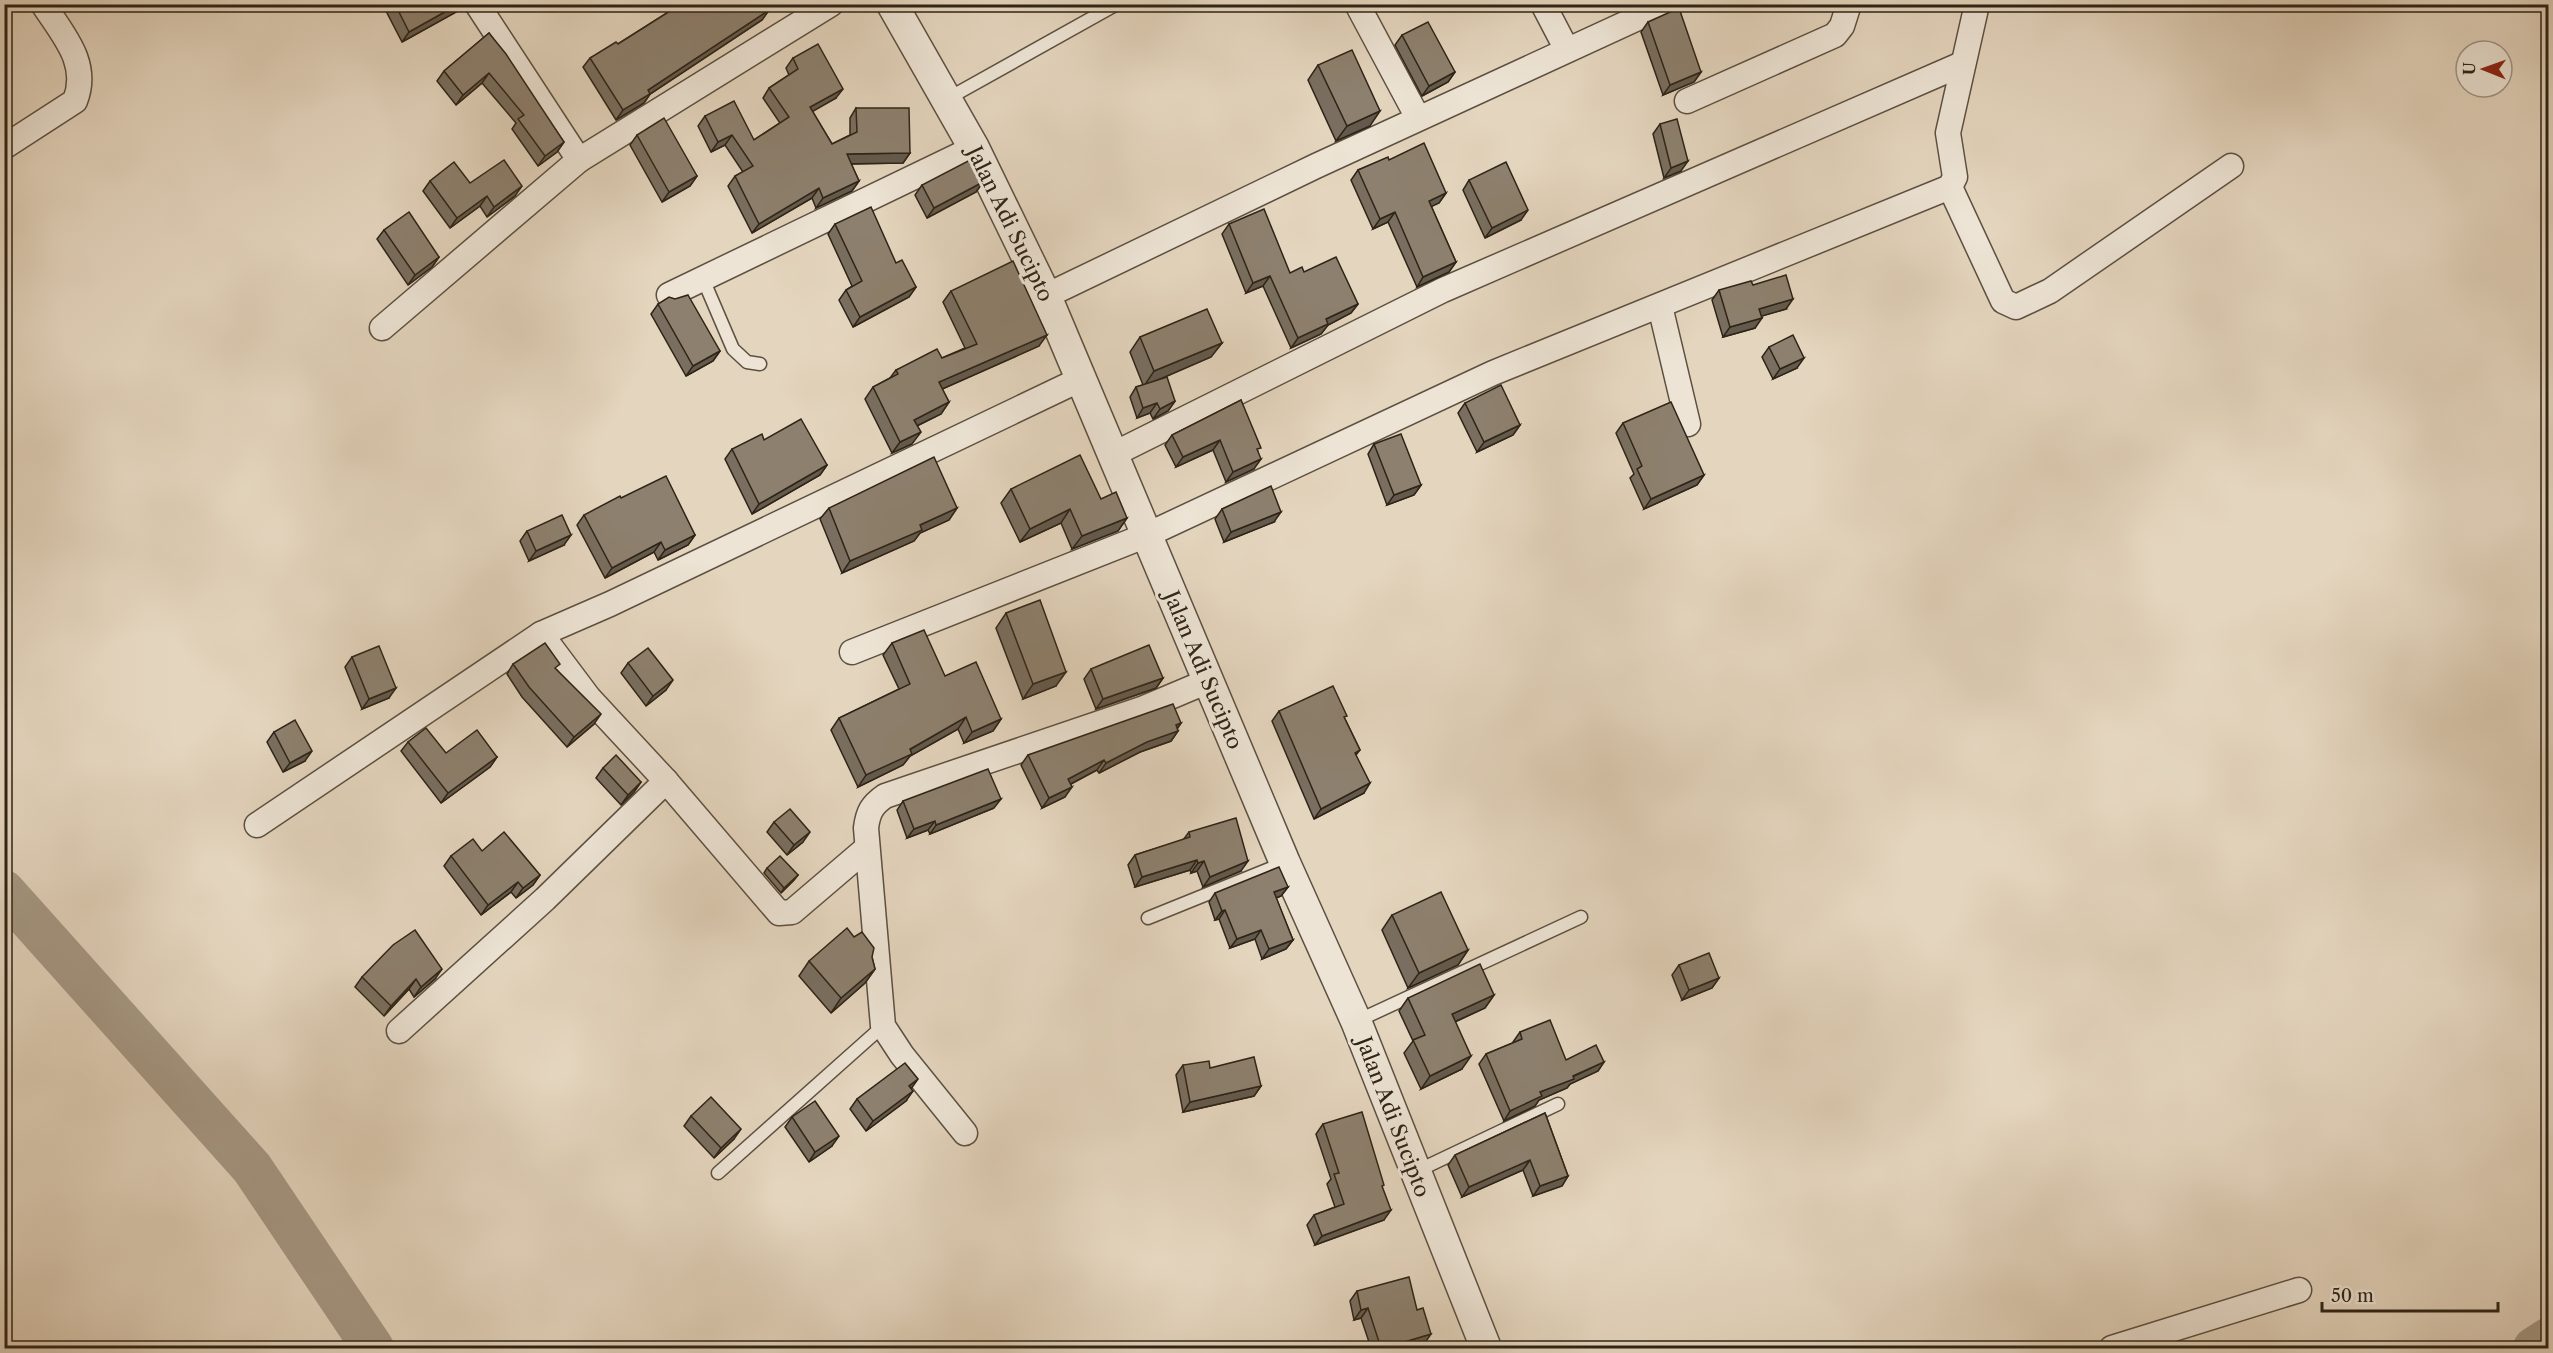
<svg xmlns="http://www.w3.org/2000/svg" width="2553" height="1353" font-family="'Libre Caslon Text',serif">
	<rect width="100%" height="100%" fill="#e4d5be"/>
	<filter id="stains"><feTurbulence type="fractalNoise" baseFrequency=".00333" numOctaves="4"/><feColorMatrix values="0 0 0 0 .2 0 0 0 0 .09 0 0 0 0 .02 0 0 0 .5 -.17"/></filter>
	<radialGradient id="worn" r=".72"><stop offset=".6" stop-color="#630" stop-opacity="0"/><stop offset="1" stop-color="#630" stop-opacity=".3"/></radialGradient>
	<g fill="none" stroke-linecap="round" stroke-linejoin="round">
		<g stroke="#a69985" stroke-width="42">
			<path d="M4 891 252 1168 373 1348"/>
			<path d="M2534 1348 2548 1339"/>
		</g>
		<defs>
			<g id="service">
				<path d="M947 99 1117 4"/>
				<path d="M703 279 733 349 747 362 760 364"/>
				<path d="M1148 918 1284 863"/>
				<path d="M1357 1021 1581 917"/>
				<path d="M1415 1172 1558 1104"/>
				<path d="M718 1173 883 1026"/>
			</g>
			<g id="minor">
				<path d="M477 4 579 160 831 4"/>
				<path d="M1357 4 1418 118"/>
				<path d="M1543 4 1567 50"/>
				<path d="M1687 101 1835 35 1842 26 1849 4"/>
				<path d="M4 147 75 101C90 63 63 35 43 4"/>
				<path d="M1950 187 2003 301 2016 307 2050 291 2231 166"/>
				<path d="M669 295 974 148"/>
				<path d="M1046 296 1316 166 1668 4"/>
				<path d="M1660 306 1688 424"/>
				<path d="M382 328 579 160"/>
				<path d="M1112 455 1443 290 1962 64"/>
				<path d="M852 652 1147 535 1493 373 1950 187 1955 177 1948 133 1977 4"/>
				<path d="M666 781 779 913 792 912 867 848"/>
				<path d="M257 825 541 634 610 604 1081 379"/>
				<path d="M399 1031 545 899 666 781 589 698 541 634"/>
				<path d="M965 1133 902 1055 883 1026 866 828C868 812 872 805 885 796L1144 708 1208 681"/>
				<path d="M2112 1348 2299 1290"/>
			</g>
			<path id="tertiary" d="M892 4 974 148 1046 296 1285 863 1356 1021 1486 1348"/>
		</defs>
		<use href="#service" stroke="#5c5041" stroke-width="15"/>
		<use href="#minor" stroke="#5c5041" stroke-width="27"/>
		<use href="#tertiary" stroke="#5c5041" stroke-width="33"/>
		<use href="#service" stroke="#ede4d5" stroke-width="12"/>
		<use href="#minor" stroke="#ede4d5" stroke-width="24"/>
		<use href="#tertiary" stroke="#ede4d5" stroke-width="30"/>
	</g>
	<g fill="#796e5f" stroke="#2e2417" stroke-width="1.5">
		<path d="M390 4H463L458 11 402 42 386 11Z"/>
		<path d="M681 4H777L769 10 762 20 650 94 644 103 616 120 583 67 590 58 618 44Z"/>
		<path d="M1459 4H1474L1461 10Z"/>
		<path d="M1648 22 1701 72 1694 82 1663 95 1641 32Z"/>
		<path d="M489 33 564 142 557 152 538 166 512 129 516 123 482 83 456 105 437 81 444 71Z"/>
		<path d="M1402 35 1455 72 1448 82 1422 96 1395 45Z"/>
		<path d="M793 58 836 98 812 111 832 144 850 135V118L856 108 910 153 903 163 851 164 859 181 852 191 816 208 812 198 752 233 728 186 735 176 743 172 725 145 711 152 698 126 705 116 754 140 780 123 763 98 769 88 789 75 786 68Z"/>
		<path d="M1318 65 1370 126 1336 141 1308 80Z"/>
		<path d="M1660 124 1681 171 1664 178 1653 134Z"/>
		<path d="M637 135 697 176 690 186 662 202 630 145Z"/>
		<path d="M1389 160 1446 193 1439 203 1431 206 1456 262 1449 272 1417 287 1388 222 1373 229 1351 180 1358 170Z"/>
		<path d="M1469 180 1521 220 1485 238 1463 190Z"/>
		<path d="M430 181 470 183 515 196 487 217 480 206 450 228 423 191Z"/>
		<path d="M983 182 976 192 927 218 915 195 922 185Z"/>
		<path d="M835 224 896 263 916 287 909 297 853 327 839 300 846 290 852 286 828 234Z"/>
		<path d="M1229 224 1290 273 1304 272 1358 304 1351 313 1328 325 1321 334 1291 348 1263 286 1246 293 1222 234Z"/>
		<path d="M384 230 439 257 432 267 408 285 377 239Z"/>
		<path d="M1719 290 1786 309 1761 316 1755 328 1723 337 1712 300Z"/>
		<path d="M951 291 1039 346 942 389 949 402 941 414 917 426 912 444 892 453 865 399 873 387 890 378 896 370 942 358 965 348 943 302Z"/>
		<path d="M658 304 720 351 713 361 686 376 651 314Z"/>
		<path d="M1140 337 1222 343 1211 357 1153 382 1175 401 1168 411 1153 419 1150 413 1137 418 1130 397 1136 387 1143 385 1130 352Z"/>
		<path d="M1769 347 1797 368 1773 379 1762 357Z"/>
		<path d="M1241 400 1258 452 1254 469 1226 482 1213 450 1176 467 1165 445 1172 435Z"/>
		<path d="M1465 403 1520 425 1513 435 1477 452 1458 413Z"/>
		<path d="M1623 423 1704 475 1697 485 1644 509 1630 478 1634 474 1616 433Z"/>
		<path d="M1374 444 1421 485 1414 495 1387 505 1368 454Z"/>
		<path d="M732 449 827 465 820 475 752 514 725 459Z"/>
		<path d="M1011 489 1101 499 1127 518 1118 531 1072 549 1061 523 1020 542 1001 503Z"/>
		<path d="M829 508H957L949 520 920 533 914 541 842 573 820 519Z"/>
		<path d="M1222 509 1274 522 1224 542 1215 519Z"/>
		<path d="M584 515 695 535 688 545 658 560 654 552 605 578 577 525Z"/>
		<path d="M527 531 564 545 529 561 520 541Z"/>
		<path d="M1006 613 1056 686 1023 699 996 628Z"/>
		<path d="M892 643 945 676 1001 719 993 731 964 743 958 729 910 756 903 765 858 787 831 730 839 718 899 689 883 655Z"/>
		<path d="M352 657 389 698 362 709 345 667Z"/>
		<path d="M628 663 666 690 646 706 621 673Z"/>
		<path d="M513 664 557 670 594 724 567 747 522 697 507 674Z"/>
		<path d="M1091 669 1163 678 1156 688 1096 709 1084 679Z"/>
		<path d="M1279 711 1345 719 1360 750 1356 755 1364 793 1314 819 1272 721Z"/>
		<path d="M1181 723 1177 729 1178 731 1171 741 1140 752 1099 773 1097 770 1071 784 1065 797 1042 808 1021 765 1028 755Z"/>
		<path d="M274 732 305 761 283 772 267 742Z"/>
		<path d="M408 742 446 753 497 757 490 767 441 803 401 751Z"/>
		<path d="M603 768 641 782 634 792 621 805 596 778Z"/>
		<path d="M903 801 994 808 930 834 928 830 907 838 897 810Z"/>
		<path d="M774 822 803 842 787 855 767 832Z"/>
		<path d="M1189 832 1241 871 1203 887 1197 871 1191 873 1190 870 1135 887 1128 865 1135 855 1183 840Z"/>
		<path d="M482 851 540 875 533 885 516 898 511 892 481 915 444 866 451 856Z"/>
		<path d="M767 868 798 875 794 880 781 893 764 873Z"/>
		<path d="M1288 887 1281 896 1276 898 1293 940 1286 949 1262 959 1255 939 1230 948 1219 919 1215 920 1209 902 1215 893Z"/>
		<path d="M1392 915 1468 950 1458 965 1408 988 1382 930Z"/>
		<path d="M854 937 872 957 875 969 865 983 831 1013 799 976 809 961Z"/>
		<path d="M1679 965 1719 978 1712 988 1682 1000 1672 975Z"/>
		<path d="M362 977 435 979 414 997 409 989 384 1016 355 987Z"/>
		<path d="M1494 995 1485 1008 1455 1022 1462 1069 1421 1089 1404 1053 1413 1041 1399 1011 1408 998Z"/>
		<path d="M1520 1032 1566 1060 1604 1062 1598 1071 1570 1084 1567 1088 1539 1100 1535 1106 1504 1121 1479 1064 1486 1054 1513 1043V1042Z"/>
		<path d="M1183 1065 1210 1068 1261 1086 1254 1096 1183 1112 1176 1075Z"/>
		<path d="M857 1099 906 1101 866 1131 850 1109Z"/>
		<path d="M1545 1113 1568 1176 1562 1186 1533 1196 1523 1170 1462 1197 1448 1165 1455 1155Z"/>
		<path d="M691 1116 734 1139 714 1158 684 1126Z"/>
		<path d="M792 1117 832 1146 809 1162 785 1127Z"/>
		<path d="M1323 1124 1382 1187 1384 1220 1315 1245 1307 1225 1314 1215 1335 1207 1327 1184 1331 1179 1316 1134Z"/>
		<path d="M1357 1291 1424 1344 1409 1348H1371L1361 1318 1354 1320 1350 1301Z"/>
	</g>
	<g fill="#635a4d" stroke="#2e2417" stroke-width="1.5">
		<path d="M459 4H463L458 11 402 42 409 32Z"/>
		<path d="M769 4H777L760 16 767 6Z"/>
		<path d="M1465 4H1474L1461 10Z"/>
		<path d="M769 10 762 20 650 94 644 103 616 120 623 110 648 90Z"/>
		<path d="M1455 72 1448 82 1422 96 1429 86Z"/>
		<path d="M1701 72 1694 82 1663 95 1670 85Z"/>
		<path d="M489 73 482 83 456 105 463 95Z"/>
		<path d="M843 89 836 98 803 117 810 107Z"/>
		<path d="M1380 111 1370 126 1336 141 1347 126Z"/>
		<path d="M732 135 725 145 711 152 718 142Z"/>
		<path d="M564 142 557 152 538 166 545 156Z"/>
		<path d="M910 153 903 163 840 164 847 154Z"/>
		<path d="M1688 161 1681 171 1664 178 1671 168Z"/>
		<path d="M697 176 690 186 662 202 669 192Z"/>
		<path d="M859 181 852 191 816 208 823 198Z"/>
		<path d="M983 182 976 192 927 218 934 208Z"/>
		<path d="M522 186 515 196 487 217 494 207Z"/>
		<path d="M819 188 812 198 752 233 759 224Z"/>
		<path d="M1446 193 1439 203 1422 211 1429 201Z"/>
		<path d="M487 196 480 206 450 228 457 218Z"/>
		<path d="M1528 210 1521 220 1485 238 1492 228Z"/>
		<path d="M1395 212 1388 222 1373 229 1380 219Z"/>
		<path d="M439 257 432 267 408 285 415 275Z"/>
		<path d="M1456 262 1449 272 1417 287 1423 277Z"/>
		<path d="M1270 276 1263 286 1246 293 1253 283Z"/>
		<path d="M916 287 909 297 853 327 860 317Z"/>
		<path d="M1793 299 1786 309 1752 319 1759 309Z"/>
		<path d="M1358 304 1351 313 1328 325 1321 334 1291 348 1298 338 1326 319Z"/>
		<path d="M1762 318 1755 328 1723 337 1730 327Z"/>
		<path d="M1047 335 1039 346 931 394 939 382Z"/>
		<path d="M1222 343 1211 357 1144 386 1154 371Z"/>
		<path d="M720 351 713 361 686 376 693 366Z"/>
		<path d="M1804 358 1797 368 1773 379 1780 369Z"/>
		<path d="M1175 401 1168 411 1153 419 1160 409Z"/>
		<path d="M949 402 941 414 906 431 914 420Z"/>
		<path d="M1157 403 1150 413 1137 418 1143 408Z"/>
		<path d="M1520 425 1513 435 1477 452 1484 442Z"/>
		<path d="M921 432 912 444 892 453 900 442Z"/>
		<path d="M1220 440 1213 450 1176 467 1183 457Z"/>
		<path d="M1261 459 1254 469 1226 482 1233 472Z"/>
		<path d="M827 465 820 475 752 514 759 504Z"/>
		<path d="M1704 475 1697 485 1644 509 1651 499Z"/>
		<path d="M1421 485 1414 495 1387 505 1394 495Z"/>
		<path d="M957 508 949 520 920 533 914 541 842 573 850 561 920 525Z"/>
		<path d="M1070 509 1061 523 1020 542 1030 529Z"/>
		<path d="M1281 512 1274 522 1224 542 1231 532Z"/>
		<path d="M1127 518 1118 531 1072 549 1082 536Z"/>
		<path d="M571 535 564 545 529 561 536 551Z"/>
		<path d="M695 535 688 545 658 560 665 550Z"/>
		<path d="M661 542 654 552 605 578 612 568Z"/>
		<path d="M1066 672 1056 686 1023 699 1033 684Z"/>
		<path d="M1163 678 1156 688 1096 709 1103 699Z"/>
		<path d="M673 680 666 690 646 706 653 696Z"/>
		<path d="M396 688 389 698 362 709 369 699Z"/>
		<path d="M601 714 594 724 567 747 574 737Z"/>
		<path d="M966 717 958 729 910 756 903 765 858 787 866 775Z"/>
		<path d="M1001 719 993 731 964 743 972 732Z"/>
		<path d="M1181 723 1175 732 1178 731 1171 741 1140 752 1099 773 1106 763 1176 725Z"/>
		<path d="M312 751 305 761 283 772 290 763Z"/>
		<path d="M497 757 490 767 441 803 448 793Z"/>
		<path d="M1104 760 1097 770 1061 789 1068 779Z"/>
		<path d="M641 782 634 792 621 805 628 795Z"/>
		<path d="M1370 783 1364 793 1314 819 1321 809Z"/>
		<path d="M1072 787 1065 797 1042 808 1049 798Z"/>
		<path d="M1001 799 994 808 930 834 936 825Z"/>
		<path d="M935 821 928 830 907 838 914 829Z"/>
		<path d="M810 832 803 842 787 855 794 845Z"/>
		<path d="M1197 860 1190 870 1135 887 1142 877Z"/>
		<path d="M1204 861 1197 871 1191 873 1198 863Z"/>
		<path d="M1248 861 1241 871 1203 887 1210 877Z"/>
		<path d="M540 875 533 885 516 898 523 888Z"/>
		<path d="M798 875 794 880 781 893 784 888Z"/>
		<path d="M518 882 511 892 481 915 488 905Z"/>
		<path d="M1288 887 1281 896 1267 901 1274 892Z"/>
		<path d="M1225 910 1219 919 1215 920 1222 911Z"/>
		<path d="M1261 930 1255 939 1230 948 1237 939Z"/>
		<path d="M1293 940 1286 949 1262 959 1269 949Z"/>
		<path d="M1468 950 1458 965 1408 988 1419 973Z"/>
		<path d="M442 969 435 979 414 997 421 987Z"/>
		<path d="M875 969 865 983 831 1013 841 998Z"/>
		<path d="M1719 978 1712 988 1682 1000 1689 990Z"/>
		<path d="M416 979 409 989 384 1016 391 1006Z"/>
		<path d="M1494 995 1485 1008 1443 1027 1452 1014Z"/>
		<path d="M1471 1056 1462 1069 1421 1089 1430 1076Z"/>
		<path d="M1604 1062 1598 1071 1570 1084 1567 1088 1539 1100 1535 1106 1504 1121 1510 1111 1540 1092Z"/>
		<path d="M918 1079 911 1089 909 1086Z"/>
		<path d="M1261 1086 1254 1096 1183 1112 1190 1102Z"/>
		<path d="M913 1091 906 1101 866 1131 873 1121Z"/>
		<path d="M741 1129 734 1139 714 1158 721 1148Z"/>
		<path d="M839 1136 832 1146 809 1162 815 1152Z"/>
		<path d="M1530 1160 1523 1170 1462 1197 1469 1187Z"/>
		<path d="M1568 1176 1562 1186 1533 1196 1540 1186Z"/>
		<path d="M1391 1210 1384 1220 1315 1245 1322 1236Z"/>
		<path d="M1368 1308 1361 1318 1354 1320 1361 1310Z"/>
		<path d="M1431 1334 1424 1344 1409 1348H1384Z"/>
	</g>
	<g fill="#8d806e" stroke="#2e2417" stroke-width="1.5">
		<path d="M395 4H459L409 32Z"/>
		<path d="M681 4H769L767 6 769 10 648 90 650 94 623 110 590 58 616 42 618 44Z"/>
		<path d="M1679 8 1701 72 1670 85 1648 22Z"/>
		<path d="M1428 22 1455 72 1429 86 1402 35Z"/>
		<path d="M489 33 506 54 564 142 545 156 518 119 524 115 489 73 463 95 444 71Z"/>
		<path d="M818 44 843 89 810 107 832 144 857 132 856 108H909L910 153 847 154 859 181 823 198 819 188 759 224 735 176 753 166 732 135 718 142 705 116 734 101 754 140 789 117 769 88 798 69 793 58Z"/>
		<path d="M1352 50 1380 111 1347 126 1318 65Z"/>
		<path d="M664 118 697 176 669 192 637 135Z"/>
		<path d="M1677 119 1688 161 1671 168 1660 124Z"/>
		<path d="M1424 143 1446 193 1429 201 1456 262 1423 277 1395 212 1380 219 1358 170 1388 157 1389 160Z"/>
		<path d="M972 159 983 182 934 208 922 185Z"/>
		<path d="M504 160 522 186 494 207 487 196 457 218 430 181 454 162 470 183Z"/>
		<path d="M1506 162 1528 210 1492 228 1469 180Z"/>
		<path d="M871 207 896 263 902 260 916 287 860 317 846 290 862 281 835 224Z"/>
		<path d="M1264 209 1290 273 1302 267 1304 272 1336 257 1358 304 1326 319 1328 324 1298 338 1270 276 1253 283 1229 224Z"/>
		<path d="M409 212 439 257 415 275 384 230Z"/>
		<path d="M1013 261 1047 335 939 382 949 402 914 420 921 432 900 442 873 387 898 374 896 370 937 349 942 358 977 344 951 291Z"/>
		<path d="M1786 275 1793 299 1759 309 1762 318 1730 327 1719 290 1751 281 1753 285Z"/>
		<path d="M688 295 720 351 693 366 658 304 669 297 675 299Z"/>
		<path d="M1207 309 1222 343 1154 371 1140 337Z"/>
		<path d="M1793 335 1804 358 1780 369 1769 347Z"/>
		<path d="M1167 377 1175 401 1160 409 1157 403 1143 408 1136 387Z"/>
		<path d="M1501 385 1520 425 1484 442 1465 403Z"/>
		<path d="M1241 400 1261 448 1257 449 1261 459 1233 472 1220 440 1183 457 1172 435Z"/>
		<path d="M1671 402 1704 475 1651 499 1637 469 1642 466 1623 423Z"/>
		<path d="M801 419 827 465 759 504 732 449 762 434 764 440Z"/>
		<path d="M1401 434 1421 485 1394 495 1374 444Z"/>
		<path d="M1080 455 1101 499 1116 492 1127 518 1082 536 1070 509 1030 529 1011 489Z"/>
		<path d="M934 457 957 508 920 525 922 530 850 561 829 508Z"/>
		<path d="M666 476 695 535 665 550 661 542 612 568 584 515 620 496 621 498Z"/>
		<path d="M1271 486 1281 512 1231 532 1222 509Z"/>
		<path d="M562 515 571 535 536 551 527 531Z"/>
		<path d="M1040 600 1066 672 1033 684 1006 613Z"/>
		<path d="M924 630 945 676 976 662 1001 719 972 732 966 717 910 749 912 754 866 775 839 718 910 684 892 643Z"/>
		<path d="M545 643 560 664 555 668 601 714 574 737 529 687 513 664Z"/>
		<path d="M1149 645 1163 678 1103 699 1091 669Z"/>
		<path d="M379 646 396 688 369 699 352 657Z"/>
		<path d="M648 648 673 680 653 696 628 663Z"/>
		<path d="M1333 686 1347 716 1344 717 1360 750 1355 753 1370 783 1321 809 1279 711Z"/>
		<path d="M1173 704 1181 723 1176 725 1178 731 1147 742 1106 763 1104 760 1068 779 1072 787 1049 798 1028 755Z"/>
		<path d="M295 720 312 751 290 763 274 732Z"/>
		<path d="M426 728 446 753 477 730 497 757 448 793 408 742Z"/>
		<path d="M616 755 641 782 628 795 603 768Z"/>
		<path d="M988 769 1001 799 936 825 935 821 914 829 903 801Z"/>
		<path d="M790 809 810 832 794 845 774 822Z"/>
		<path d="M1236 818 1248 861 1210 877 1204 861 1198 863 1197 860 1142 877 1135 855 1190 837 1189 832Z"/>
		<path d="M504 832 540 875 523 888 518 882 488 905 451 856 473 839 482 851Z"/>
		<path d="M780 856 798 875 784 888 767 868Z"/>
		<path d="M1279 867 1288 887 1274 892 1293 940 1269 949 1261 930 1237 939 1225 910 1222 911 1215 893Z"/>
		<path d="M1441 892 1468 950 1419 973 1392 915Z"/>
		<path d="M847 928 854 937 862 932 874 948 872 957 875 969 841 998 809 961Z"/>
		<path d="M415 930 442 969 421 987 416 979 391 1006 362 977 393 945Z"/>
		<path d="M1709 953 1719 978 1689 990 1679 965Z"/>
		<path d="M1480 964 1494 995 1452 1014 1471 1056 1430 1076 1413 1040 1425 1035 1408 998Z"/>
		<path d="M1550 1020 1566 1060 1596 1045 1604 1062 1573 1076 1574 1079 1540 1092 1542 1096 1510 1111 1486 1054 1522 1039 1520 1032Z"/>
		<path d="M1254 1057 1261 1086 1190 1102 1183 1065 1209 1061 1210 1068Z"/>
		<path d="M905 1063 918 1079 909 1086 913 1091 873 1121 857 1099Z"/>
		<path d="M711 1097 741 1129 721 1148 691 1116Z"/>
		<path d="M815 1101 839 1136 815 1152 792 1117Z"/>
		<path d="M1362 1112 1384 1185 1382 1186 1391 1210 1322 1236 1314 1215 1344 1204 1334 1174 1339 1173 1323 1124Z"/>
		<path d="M1545 1113 1568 1176 1540 1186 1530 1160 1469 1187 1455 1155Z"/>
		<path d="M1409 1277 1417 1310 1423 1308 1431 1334 1384 1348H1381L1368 1308 1361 1310 1357 1291Z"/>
	</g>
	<g text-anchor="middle" stroke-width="6" stroke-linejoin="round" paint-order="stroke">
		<g font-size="21" fill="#2e2417" stroke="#ede4d5">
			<text transform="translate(1010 224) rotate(64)" y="7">Jalan Adi Sucipto</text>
			<text transform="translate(1203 670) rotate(67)" y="7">Jalan Adi Sucipto</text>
			<text transform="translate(1393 1117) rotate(69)" y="7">Jalan Adi Sucipto</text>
		</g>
	</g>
	<rect width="2553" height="1353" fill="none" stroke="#e4d5be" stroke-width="24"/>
	<rect x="6" y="6" width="2541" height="1341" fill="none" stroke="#2e2417" stroke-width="3"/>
	<rect x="12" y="12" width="2529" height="1329" fill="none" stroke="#2e2417" stroke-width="1.5"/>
	<g transform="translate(2484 69) rotate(271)"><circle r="28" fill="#ede4d5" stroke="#a19789" stroke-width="1.5"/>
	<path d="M0-4.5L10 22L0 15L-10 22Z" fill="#8f2418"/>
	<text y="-9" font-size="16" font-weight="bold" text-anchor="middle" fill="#2e2417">U</text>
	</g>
	<path d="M2322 1302v9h176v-9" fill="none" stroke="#2e2417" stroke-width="3"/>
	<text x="2331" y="1302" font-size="18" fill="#2e2417" stroke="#ede4d5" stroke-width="4.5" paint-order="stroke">50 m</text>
	<rect width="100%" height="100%" filter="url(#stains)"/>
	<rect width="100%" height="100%" fill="url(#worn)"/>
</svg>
